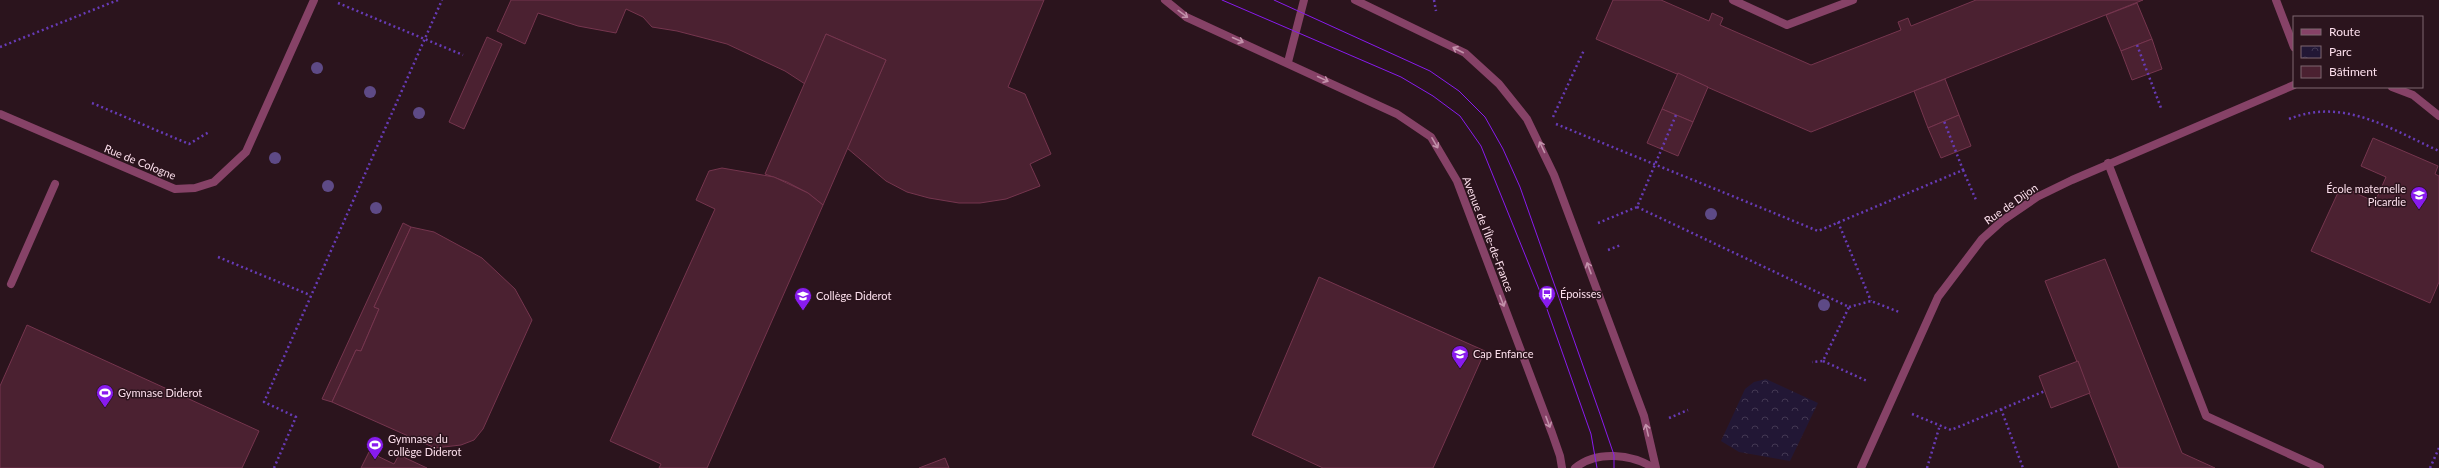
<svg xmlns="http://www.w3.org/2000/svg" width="2439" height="468" font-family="Lato,sans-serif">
	<defs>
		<pattern id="park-crowns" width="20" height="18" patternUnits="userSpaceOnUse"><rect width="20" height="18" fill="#221735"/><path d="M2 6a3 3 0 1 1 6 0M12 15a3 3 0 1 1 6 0" fill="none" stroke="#433853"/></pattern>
	</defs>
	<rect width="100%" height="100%" fill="#2b141d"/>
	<path fill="url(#park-crowns)" d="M1766 379 1818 403 1790 461 1739 452 1721 441 1745 389 1754 382Z"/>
	<g fill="#4b2131" stroke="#75354e">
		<path d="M511 0H1044L1008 87 1025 94 1051 154 1030 164 1040 186 1006 199 980 203H959L929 198 907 192 886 181 847 148 886 60 826 34 805 84 785 71 727 44 677 31 652 27 643 17 626 9 616 33 578 26 538 13 525 44 497 31Z"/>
		<path d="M1613 0H1661L1709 21 1712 13 1723 18 1720 25 1811 65 1901 30 1898 22 1908 18 1911 26 1976 0H2143L1811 132 1596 39Z"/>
		<path d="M2137 3 2152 39 2121 51 2106 15Z"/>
		<path d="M826 34 886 60 823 205 808 193 787 182 765 174Z"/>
		<path d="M487 37 502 44 464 129 449 122Z"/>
		<path d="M2152 39 2162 69 2132 80 2121 51Z"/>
		<path d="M1678 73 1708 87 1693 122 1662 109Z"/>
		<path d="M1945 79 1959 115 1928 128 1914 91Z"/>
		<path d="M1662 109 1693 122 1678 156 1647 143Z"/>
		<path d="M1959 115 1971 146 1941 158 1928 128Z"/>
		<path d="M2373 138 2438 166 2435 174 2439 176V282L2430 303 2311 251 2341 186 2375 202 2386 177 2361 166Z"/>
		<path d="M722 168 774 177 808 193 823 205 707 468H659L661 464 610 441 715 209 696 200 709 171Z"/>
		<path d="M403 223 411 227 374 307 379 309 361 351 356 350 332 402 322 399Z"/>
		<path d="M411 227 434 232 482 258 515 289 532 320 483 429 474 440 461 445 435 448 332 402 356 350 361 351 379 309 374 307Z"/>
		<path d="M2105 259 2182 453 2215 468H2119L2045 281Z"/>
		<path d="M1319 277 1485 351 1433 468H1323L1252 435Z"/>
		<path d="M27 325 259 431 242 468H0V386Z"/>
		<path d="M2078 361 2090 393 2051 408 2039 376Z"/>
		<path d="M369 452 394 464 399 455 427 468H361Z"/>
		<path d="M945 458 949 468H919Z"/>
	</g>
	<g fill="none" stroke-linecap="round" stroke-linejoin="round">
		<g stroke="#673bb6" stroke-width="2.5" stroke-dasharray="2 3" stroke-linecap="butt">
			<path d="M1434 0 1436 11"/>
			<path d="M338 3 463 55"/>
			<path d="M2137 45 2161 108"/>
			<path d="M0 47 118 0"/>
			<path d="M92 103 189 144 209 132"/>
			<path d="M1553 117 1584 50"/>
			<path d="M2289 119C2344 97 2390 129 2439 151"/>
			<path d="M1556 124 1818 231 1963 170 1944 121"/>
			<path d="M1963 170 1976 200"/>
			<path d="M1637 207 1849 307 1823 361 1812 362"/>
			<path d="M1838 222 1871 301"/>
			<path d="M1598 223 1637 207 1676 115"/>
			<path d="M1608 250 1621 245"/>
			<path d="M218 257 310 295"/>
			<path d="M1849 307 1871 301 1899 312"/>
			<path d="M1823 361 1867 381"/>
			<path d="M2001 409 2023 468"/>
			<path d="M1912 414 1951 430 2045 391"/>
			<path d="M1669 418 1688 410"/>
			<path d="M274 468 296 417 264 402 442 0"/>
			<path d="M1927 468 1940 425"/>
			<path d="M2430 468 2439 448"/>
		</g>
		<g stroke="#864267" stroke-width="8">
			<path d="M1733 0 1787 25 1853 0"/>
			<path d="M2276 0 2294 47"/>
			<path d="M2108 163 2206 416 2320 468"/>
			<path d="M11 284 55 184"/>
		</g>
		<g stroke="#864267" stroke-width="8">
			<path d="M1288 62 1304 0"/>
			<path d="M2392 87 2413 95 2439 116"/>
			<path d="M0 114 175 189 195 188 214 182 246 152 314 0"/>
			<path d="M1861 468 1938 297 1982 239 2002 221 2037 197 2072 180 2294 85"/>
		</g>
		<g stroke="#864267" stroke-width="8">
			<path d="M1165 0 1186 17 1397 114 1431 137 1457 181 1552 433 1560 456 1562 468"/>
			<path d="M1355 0 1465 53 1499 84 1527 119 1554 175 1644 416 1656 468"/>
			<path d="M1575 468C1597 450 1631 454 1654 468"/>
		</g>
		<g stroke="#881bee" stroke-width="1">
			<path d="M1222 0 1401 77 1433 96 1460 116 1481 146 1547 309 1591 434 1597 468"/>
			<path d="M1274 0 1430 71 1459 91 1485 117 1503 149 1520 187 1600 414 1614 455V468"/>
		</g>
	</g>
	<g fill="#5e4a86">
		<circle cx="317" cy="68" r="6"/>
		<circle cx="370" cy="92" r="6"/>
		<circle cx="419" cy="113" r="6"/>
		<circle cx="275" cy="158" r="6"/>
		<circle cx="328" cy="186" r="6"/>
		<circle cx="376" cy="208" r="6"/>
		<circle cx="1711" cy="214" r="6"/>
		<circle cx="1824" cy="305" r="6"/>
	</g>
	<defs><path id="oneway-shaft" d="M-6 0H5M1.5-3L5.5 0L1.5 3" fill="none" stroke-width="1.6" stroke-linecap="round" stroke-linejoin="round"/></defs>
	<g stroke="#c291aa">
		<use href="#oneway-shaft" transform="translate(1183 14) rotate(36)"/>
		<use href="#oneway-shaft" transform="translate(1238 40) rotate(24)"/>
		<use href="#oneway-shaft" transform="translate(1458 50) rotate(-153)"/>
		<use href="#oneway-shaft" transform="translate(1323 79) rotate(25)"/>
		<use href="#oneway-shaft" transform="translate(1435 143) rotate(60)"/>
		<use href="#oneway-shaft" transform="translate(1542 147) rotate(-115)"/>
		<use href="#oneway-shaft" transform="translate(1589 268) rotate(-110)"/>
		<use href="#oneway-shaft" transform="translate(1502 301) rotate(69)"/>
		<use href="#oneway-shaft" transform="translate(1548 422) rotate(69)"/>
		<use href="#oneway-shaft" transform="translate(1647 430) rotate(-103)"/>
	</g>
	<defs>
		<symbol id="school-pin" viewBox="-11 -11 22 30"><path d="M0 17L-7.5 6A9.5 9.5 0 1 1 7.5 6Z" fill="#881bee" stroke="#2b141d"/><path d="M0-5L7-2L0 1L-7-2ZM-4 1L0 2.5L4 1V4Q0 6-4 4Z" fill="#fff"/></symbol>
		<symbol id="bus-pin" viewBox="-11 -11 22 30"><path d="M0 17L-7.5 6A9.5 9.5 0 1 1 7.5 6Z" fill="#881bee" stroke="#2b141d"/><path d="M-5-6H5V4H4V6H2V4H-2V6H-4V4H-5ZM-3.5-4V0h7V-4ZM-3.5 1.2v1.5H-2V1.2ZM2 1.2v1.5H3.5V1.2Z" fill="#fff"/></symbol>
		<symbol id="stadium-pin" viewBox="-11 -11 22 30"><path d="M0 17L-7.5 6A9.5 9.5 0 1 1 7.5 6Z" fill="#881bee" stroke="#2b141d"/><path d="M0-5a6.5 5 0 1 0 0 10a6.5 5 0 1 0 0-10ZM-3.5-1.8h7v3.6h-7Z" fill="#fff"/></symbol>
	</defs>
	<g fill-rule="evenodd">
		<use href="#school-pin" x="2409" y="185" width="20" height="27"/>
		<use href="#bus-pin" x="1537" y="284" width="20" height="27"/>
		<use href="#school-pin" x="793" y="286" width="20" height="27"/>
		<use href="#school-pin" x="1450" y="344" width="20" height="27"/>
		<use href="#stadium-pin" x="95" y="383" width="20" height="27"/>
		<use href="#stadium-pin" x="365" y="435" width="20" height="27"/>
	</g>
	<g text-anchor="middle" stroke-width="3" stroke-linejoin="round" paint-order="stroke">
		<g font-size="11" fill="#fde0ed" stroke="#2b141d">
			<text transform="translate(140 162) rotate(22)" y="4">Rue de Cologne</text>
			<text transform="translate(2011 204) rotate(-35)" y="4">Rue de Dijon</text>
			<text transform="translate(1488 234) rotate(69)" y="4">Avenue de l’Île-de-France</text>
		</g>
		<g font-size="11" fill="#fde0ed" stroke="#2b141d" text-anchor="start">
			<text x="2406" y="193" text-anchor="end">École maternelle<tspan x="2406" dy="13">Picardie</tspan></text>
			<text x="1560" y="298">Époisses</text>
			<text x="816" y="300">Collège Diderot</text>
			<text x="1473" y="358">Cap Enfance</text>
			<text x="118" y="397">Gymnase Diderot</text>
			<text x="388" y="443">Gymnase du<tspan x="388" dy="13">collège Diderot</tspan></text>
		</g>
	</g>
	<rect x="2293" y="16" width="130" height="72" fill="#2b141d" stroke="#7f6670"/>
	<rect x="2301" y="29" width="20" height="6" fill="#864267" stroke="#7f6670"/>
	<text x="2329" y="36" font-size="12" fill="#fde0ed">Route</text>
	<rect x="2301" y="46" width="20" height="12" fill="url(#park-crowns)" stroke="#7f6670"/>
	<text x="2329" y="56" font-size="12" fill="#fde0ed">Parc</text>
	<rect x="2301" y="66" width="20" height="12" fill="#4b2131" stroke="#7f6670"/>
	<text x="2329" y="76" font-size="12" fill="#fde0ed">Bâtiment</text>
</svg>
